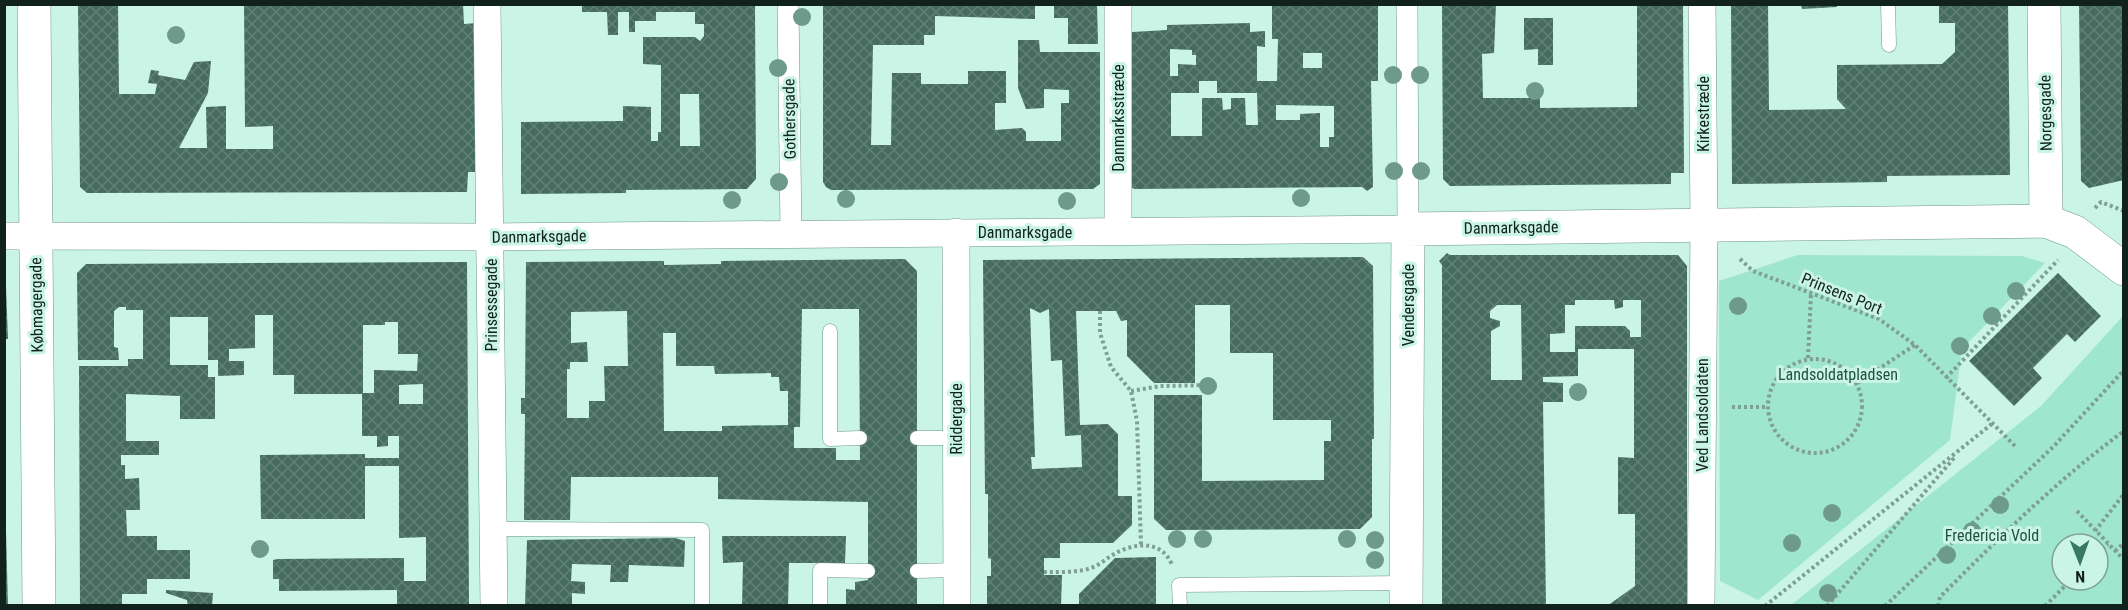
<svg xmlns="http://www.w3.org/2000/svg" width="2128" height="610" font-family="'Roboto Condensed',sans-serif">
	<defs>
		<pattern id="building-cross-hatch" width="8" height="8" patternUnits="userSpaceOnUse" patternTransform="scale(1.5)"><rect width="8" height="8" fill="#456c5f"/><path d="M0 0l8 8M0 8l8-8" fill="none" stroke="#628076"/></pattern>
	</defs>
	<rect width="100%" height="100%" fill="#caf4e5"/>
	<g fill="#9ee6ce" fill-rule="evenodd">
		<path d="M1798 255 2022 256 2045 263 1962 349 1950 440 1758 600 1720 581 1719 281Z"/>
		<path d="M2123 316V605H1791L2041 406ZM2062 544H2098V580H2062Z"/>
	</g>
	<g fill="url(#building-cross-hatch)" fill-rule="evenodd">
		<path d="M78 4H118L119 94H155L157 84 148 83 151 70 159 71 158 75 185 80 194 62 211 61 208 93 179 148H207L206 107 226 106V149H273V126L245 127 244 4H463L464 24 477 23 478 172H468L467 192 87 193 80 187Z"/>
		<path d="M582 4H755L756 179 747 189 626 190V193L521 194V122L623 121V106L651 107V141H658V132H661V65L643 64V37H695L700 41 704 36V24H695V12H656V21H635V32H629V12H618V35H608L607 12H582ZM680 94H699L700 146H680Z"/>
		<path d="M823 4H1035V19L935 16V35H924V45H873L871 145H891L892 73H921V84H968V71H1006V103H995V130L1022 128 1026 132V141H1061V103H1069V90L1044 89V108L1026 109 1018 88V40H1039L1040 52H1100V184L1093 189 831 190 826 187 823 182Z"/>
		<path d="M1054 4H1097L1098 44H1068V18H1054Z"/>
		<path d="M1272 4H1378V81H1371L1373 187 1367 191 1362 187 1135 189 1129 187 1128 38H1132V32L1167 30V25L1250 23V32L1265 31V47L1257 46V81H1277L1278 39H1272ZM1170 49 1192 50V55H1196V65L1178 64V76H1170ZM1303 53H1322V68H1303ZM1199 81H1217V93H1257L1258 125H1246L1245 98H1231V109L1223 110 1222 98H1202V136H1171V93H1199ZM1276 105 1334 106V137H1329V147H1320V113L1300 114V120H1276Z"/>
		<path d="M1442 4H1496L1494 53 1482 54 1483 98H1540V108L1637 107V4H1683L1684 173H1671V184L1450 186 1443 179Z"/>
		<path d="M1731 4H1768L1769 110 1846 109 1837 99V65L1942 64 1955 52V23H1939V4H2008L2010 175 1887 176V182L1732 184Z"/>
		<path d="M1801 4H1836L1837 7 1802 9Z"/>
		<path d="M2079 4H2124V180L2089 188 2081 181Z"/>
		<path d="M1524 18H1553V65H1538V49L1524 50Z"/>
		<path d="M1447 253 1450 255H1678L1687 266V606H1607L1635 586V514H1618V457L1634 458V349H1578V376L1543 377V382L1563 383V402H1543L1546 606H1442V265L1439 261ZM1575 300H1614L1615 309 1623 307V300H1641V337H1630V331L1625 326H1575V352H1550V334L1565 333V305H1575ZM1497 305H1521L1522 380H1491V331L1500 326V321L1490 318V311Z"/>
		<path d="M1363 257 1373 266 1374 439H1372V517L1360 529 1166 530 1154 519V395H1202V481L1324 480V441H1331V420H1273V353H1230V305H1195V383H1154L1127 356V320L1121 321 1116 311H1076L1080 425 1108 424 1118 434V496H1132V525L1113 543H1060V558H1044V575H1062L1061 606H987V576H991V559L988 558V494H985L983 260ZM1030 308 1040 313 1049 309 1051 361 1062 360 1065 436 1081 435 1082 467 1032 469 1031 457H1035Z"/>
		<path d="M905 259 917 271V606H846V589L855 590V582L868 580V502L718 499V477H571L570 520H524L525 414H521V398H525L526 262 664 261V265L721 264V261ZM802 309H859L860 460H836V448H794V427H800ZM627 311 628 366H604L605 401H589V418H567V369H570V362H588L587 342 571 343V312ZM663 333H676V366H714L715 374 771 373V377H779L780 391H788V425L722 426V431H664Z"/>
		<path d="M467 262 469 606 397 605V590L279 591V579H273V560L278 559 404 558V581H426V537L399 538V466H365V519H261L260 455 365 454V458H399V436H388V446L377 447V436H362V394H294V375H273V315H255V348L229 349V361H244V375L218 376V360H208V317H170V365H208V377H215V419H180V396L126 394V441H159V455H121V465H125V479L139 478 140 510H126L127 536H157V550H190V579H147V594H122V606H80L79 366H128V359H143V310H126V307H119L114 311V347L118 348 119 360H78L77 273 86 264ZM385 322H398V354H418L417 371 374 370V393H363V325H385ZM423 384V404H399V385Z"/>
		<path d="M2058 273 2101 316 2075 342 2067 334 2033 368 2042 378 2014 406 1969 361Z"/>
		<path d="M4 287H6L8 339H4Z"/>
		<path d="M4 531H6L8 606H4Z"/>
		<path d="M722 536H846L845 563H789L788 606H742L743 562 723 563Z"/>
		<path d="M675 538 685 541 684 567 629 565 628 582H610L611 565 572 564 571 581 585 582V594L572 593V606H525L527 540Z"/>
		<path d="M1156 557V606H1079V594L1115 558Z"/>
		<path d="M166 590 213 593 212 606H188L187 600 166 593Z"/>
	</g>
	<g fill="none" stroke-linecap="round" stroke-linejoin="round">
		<defs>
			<g id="service">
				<path d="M1888 4 1889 45"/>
				<path d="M830 331V439L860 438"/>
				<path d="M917 438H956"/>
				<path d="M493 529 702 530V606"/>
				<path d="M917 571 956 570"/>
				<path d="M820 606V570L868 571"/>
				<path d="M1180 606 1179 585 1405 583"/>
			</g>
			<g id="pedestrian">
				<path d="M788 4 791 233"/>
				<path d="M1407 4 1408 229"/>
			</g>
			<g id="minor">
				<path d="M487 4 494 606"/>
				<path d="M1118 4V231"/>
				<path d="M956 232 957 606"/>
				<path d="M4 236 491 237 1408 229"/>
				<path d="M1701 606 1704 224 1702 4"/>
			</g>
			<g id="tertiary">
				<path d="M34 4 39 606"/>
				<path d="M2044 4 2046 221"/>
				<path d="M1406 606 1408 229 2046 221 2075 232 2124 269"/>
			</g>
		</defs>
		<use href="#service" stroke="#6e9688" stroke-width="15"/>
		<use href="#pedestrian" stroke="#6e9688" stroke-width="22"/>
		<use href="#minor" stroke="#6e9688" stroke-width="28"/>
		<use href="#tertiary" stroke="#6e9688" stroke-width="34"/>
		<g stroke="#7f9e94" stroke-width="4" stroke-dasharray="3 3" stroke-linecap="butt">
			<path d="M2095 208 2101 202 2124 211"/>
			<path d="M1740 259 1753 271 1879 319 1915 345 2016 447"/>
			<path d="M1100 311V333L1111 367 1131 391 1137 421 1141 545"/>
			<path d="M1808 358 1811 294"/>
			<circle cx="1815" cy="406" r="47"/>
			<path d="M1946 378 2058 260"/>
			<path d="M1857 383 1915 345"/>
			<path d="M1131 391 1160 386 1215 385"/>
			<path d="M1732 407H1767"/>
			<path d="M2077 511 2124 560"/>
			<path d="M2095 531 2124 494"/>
			<path d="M2115 551 2124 543"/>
			<path d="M2098 553 2108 544"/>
			<path d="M1044 572C1059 572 1076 573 1091 568 1102 564 1110 555 1120 551 1140 542 1163 542 1172 565"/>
			<path d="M1765 606 1993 423"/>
			<path d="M1827 606 1954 458"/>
			<path d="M1885 606 2053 447 2124 370"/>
			<path d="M1938 606 1940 597C1999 538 2056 481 2124 431"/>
			<path d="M2045 606 2071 580"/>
		</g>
		<use href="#service" stroke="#fff" stroke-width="14"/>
		<use href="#pedestrian" stroke="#fff" stroke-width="21"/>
		<use href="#minor" stroke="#fff" stroke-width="27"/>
		<use href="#tertiary" stroke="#fff" stroke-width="33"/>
	</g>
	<g fill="#6e9a8c">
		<circle cx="802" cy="17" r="9"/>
		<circle cx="176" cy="35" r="9"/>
		<circle cx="778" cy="68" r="9"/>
		<circle cx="1393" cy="75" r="9"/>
		<circle cx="1420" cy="75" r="9"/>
		<circle cx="1535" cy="91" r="9"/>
		<circle cx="1394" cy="171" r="9"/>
		<circle cx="1421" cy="171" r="9"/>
		<circle cx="779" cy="182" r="9"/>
		<circle cx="1301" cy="198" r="9"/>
		<circle cx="846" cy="199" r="9"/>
		<circle cx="732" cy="200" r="9"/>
		<circle cx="1067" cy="201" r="9"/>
		<circle cx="2016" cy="291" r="9"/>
		<circle cx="1738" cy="306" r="9"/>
		<circle cx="1992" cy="316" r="9"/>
		<circle cx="1960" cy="346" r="9"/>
		<circle cx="1208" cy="386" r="9"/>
		<circle cx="1578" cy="392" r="9"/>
		<circle cx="2000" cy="505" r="9"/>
		<circle cx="1832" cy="513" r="9"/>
		<circle cx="1972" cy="531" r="9"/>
		<circle cx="1177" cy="539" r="9"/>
		<circle cx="1203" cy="539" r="9"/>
		<circle cx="1347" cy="539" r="9"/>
		<circle cx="1375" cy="540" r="9"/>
		<circle cx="1792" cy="543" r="9"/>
		<circle cx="260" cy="549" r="9"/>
		<circle cx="1947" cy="555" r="9"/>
		<circle cx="1375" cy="560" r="9"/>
		<circle cx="1828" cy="593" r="9"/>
	</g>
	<g text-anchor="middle" stroke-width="6" stroke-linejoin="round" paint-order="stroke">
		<g font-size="16" fill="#11211c" stroke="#caf4e5">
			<text transform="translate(2045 113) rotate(-91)" y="6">Norgesgade</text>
			<text transform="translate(1703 114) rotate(-90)" y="6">Kirkestræde</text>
			<text transform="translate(1118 118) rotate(-90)" y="6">Danmarksstræde</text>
			<text transform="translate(789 119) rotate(-91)" y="6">Gothersgade</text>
			<text transform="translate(1511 227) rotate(-1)" y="6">Danmarksgade</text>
			<text x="1025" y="238">Danmarksgade</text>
			<text transform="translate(539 236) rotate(-1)" y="6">Danmarksgade</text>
			<text transform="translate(1842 293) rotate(22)" y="6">Prinsens Port</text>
			<text transform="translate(36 305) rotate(-91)" y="6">Købmagergade</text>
			<text transform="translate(491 305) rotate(-90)" y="6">Prinsessegade</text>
			<text transform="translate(1408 305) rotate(-90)" y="6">Vendersgade</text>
			<text transform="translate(1702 415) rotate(-90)" y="6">Ved Landsoldaten</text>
			<text transform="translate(956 419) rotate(-90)" y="6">Riddergade</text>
		</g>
		<g font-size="16" fill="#225143" stroke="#caf4e5">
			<text x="1838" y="380">Landsoldatpladsen</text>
			<text x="1992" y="541">Fredericia Vold</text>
		</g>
	</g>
	<rect width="2128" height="610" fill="none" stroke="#11211c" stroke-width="12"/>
	<g transform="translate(2080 562) rotate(179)"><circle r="28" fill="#caf4e5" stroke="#80a095" stroke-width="1.5"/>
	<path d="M0-4.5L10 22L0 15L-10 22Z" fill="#397866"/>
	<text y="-9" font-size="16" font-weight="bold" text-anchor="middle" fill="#11211c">N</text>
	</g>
</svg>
